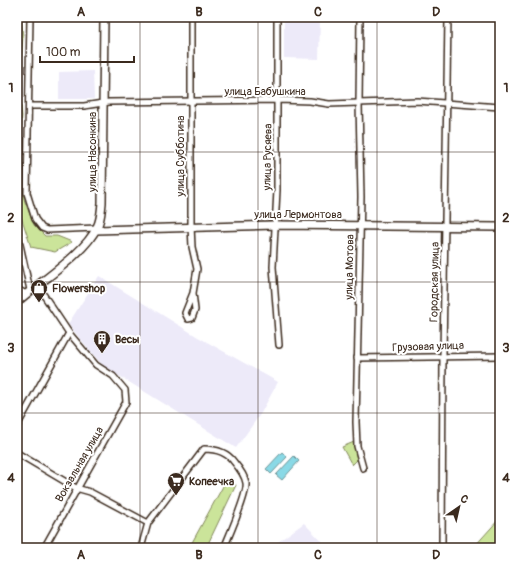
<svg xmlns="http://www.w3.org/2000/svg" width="517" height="565" font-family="Pangolin,sans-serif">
	<rect width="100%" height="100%" fill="#fff"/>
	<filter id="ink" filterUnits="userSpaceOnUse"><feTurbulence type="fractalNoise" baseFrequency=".025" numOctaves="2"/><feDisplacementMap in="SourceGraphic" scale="8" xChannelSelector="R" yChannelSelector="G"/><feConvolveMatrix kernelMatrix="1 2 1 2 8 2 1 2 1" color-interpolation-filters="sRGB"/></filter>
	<g filter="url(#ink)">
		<g fill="#edeaf9">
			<path d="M284 19H320L319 59 284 58Z"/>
			<path d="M93 71 94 99H59V72Z"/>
			<path d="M99 276 198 337 278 382 261 413 236 448 103 366 68 324Z"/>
			<path d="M304 523 328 548H270L271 547Z"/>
		</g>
		<g fill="#cbe49a" stroke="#83875c">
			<path d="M17 17H21L23 37 19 86 22 116 18 168 24 199 34 225 45 236H57L72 242 55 252 31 247 17 204Z"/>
			<path d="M354 442 357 460 352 465 342 447Z"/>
			<path d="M227 479 236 485 206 548H189Z"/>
			<path d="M500 518V548H473Z"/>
		</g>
		<g fill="#8ad9e6" stroke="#6a9396">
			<path d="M282 452 287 457 271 474 266 469Z"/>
			<path d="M294 456 299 461 282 480 276 475Z"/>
		</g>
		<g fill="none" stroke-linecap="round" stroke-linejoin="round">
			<defs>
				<g id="street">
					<path d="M30 17 27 193 35 219 42 228 47 230 97 228"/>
					<path d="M191 17V226L192 247 197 269 193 293 185 313 188 319 192 318 195 310 193 293"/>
					<path d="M277 17V190L273 267 279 345"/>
					<path d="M360 17 359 103 361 197 356 422 357 446 363 468"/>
					<path d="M29 106H84L109 102 278 100 310 101 329 104 417 101 500 107"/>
					<path d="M17 231 30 290"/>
					<path d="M37 285 69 333 96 365 113 376 125 390 126 402 44 548"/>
					<path d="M17 289 26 294"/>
					<path d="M357 358 500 356"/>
					<path d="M17 426 69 333"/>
					<path d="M17 453 76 488 90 492 148 523"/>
					<path d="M141 548 148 523 204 449C216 449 227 452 234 462 239 468 245 476 246 483 248 493 229 536 224 548"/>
					<path d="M442 548 443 356 448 17"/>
				</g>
				<g id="secondary">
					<path d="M96 230 275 225 500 227"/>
					<path d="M17 302C39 282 85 254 97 227 101 220 101 211 102 203L104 17"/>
				</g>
			</defs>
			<use href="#street" stroke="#3b2a1e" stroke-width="8"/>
			<use href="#secondary" stroke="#3b2a1e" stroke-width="10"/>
			<use href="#street" stroke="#fff" stroke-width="5"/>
			<use href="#secondary" stroke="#fff" stroke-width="7"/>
		</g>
	</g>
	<path fill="none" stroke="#3b2a1e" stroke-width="1" stroke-opacity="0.55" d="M140 17V548M258 17V548M377 17V548M17 152H500M17 282H500M17 413H500"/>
	<defs>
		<symbol id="shop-pin" viewBox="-11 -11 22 30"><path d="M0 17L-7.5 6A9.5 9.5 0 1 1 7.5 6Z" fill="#3b2a1e" stroke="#fff"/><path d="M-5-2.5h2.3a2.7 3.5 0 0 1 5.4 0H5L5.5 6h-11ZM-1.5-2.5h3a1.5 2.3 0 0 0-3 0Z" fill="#fff"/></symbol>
		<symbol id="building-pin" viewBox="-11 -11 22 30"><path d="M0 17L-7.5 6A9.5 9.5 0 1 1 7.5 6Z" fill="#3b2a1e" stroke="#fff"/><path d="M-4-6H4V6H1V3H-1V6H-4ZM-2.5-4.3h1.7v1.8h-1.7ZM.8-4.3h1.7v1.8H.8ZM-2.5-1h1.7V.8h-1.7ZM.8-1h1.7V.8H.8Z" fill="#fff"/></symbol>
		<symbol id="supermarket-pin" viewBox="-11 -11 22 30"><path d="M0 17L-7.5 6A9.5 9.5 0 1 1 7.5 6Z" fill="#3b2a1e" stroke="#fff"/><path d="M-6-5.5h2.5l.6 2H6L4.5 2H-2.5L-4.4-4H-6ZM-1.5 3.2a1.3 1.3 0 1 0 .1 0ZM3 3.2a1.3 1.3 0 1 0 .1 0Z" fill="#fff"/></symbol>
	</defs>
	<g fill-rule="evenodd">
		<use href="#shop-pin" x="29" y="278" width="20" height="27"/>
		<use href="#building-pin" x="92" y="329" width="20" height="27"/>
		<use href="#supermarket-pin" x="166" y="471" width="20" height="27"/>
	</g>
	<g text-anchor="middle" stroke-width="4" stroke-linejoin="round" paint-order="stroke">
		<g font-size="11" fill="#3b2a1e" stroke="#fff">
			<text x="265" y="95">улица Бабушкина</text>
			<text transform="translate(92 152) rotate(-90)" y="4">улица Насонкина</text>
			<text transform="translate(180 156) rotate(-90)" y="4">улица Субботина</text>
			<text transform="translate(267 157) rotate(-89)" y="4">улица Русяева</text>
			<text x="298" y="218">улица Лермонтова</text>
			<text transform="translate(349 267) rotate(-89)" y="4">улица Мотова</text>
			<text transform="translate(434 282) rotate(-89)" y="4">Городская улица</text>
			<text transform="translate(428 346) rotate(-2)" y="4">Грузовая улица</text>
			<text transform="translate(79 464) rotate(-60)" y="4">Вокзальная улица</text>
		</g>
		<g font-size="11" font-weight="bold" fill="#3b2a1e" stroke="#fff" text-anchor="start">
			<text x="52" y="292">Flowershop</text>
			<text x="115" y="343">Весы</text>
			<text x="189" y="485">Копеечка</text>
		</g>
	</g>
	<rect width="517" height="565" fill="none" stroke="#fff" stroke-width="44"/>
	<g transform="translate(459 507) rotate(34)" stroke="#ffffff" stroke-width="3" paint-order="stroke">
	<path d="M0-3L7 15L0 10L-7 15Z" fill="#3b2a1e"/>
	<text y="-6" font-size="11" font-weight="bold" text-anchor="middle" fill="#3b2a1e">С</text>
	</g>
	<path d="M40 56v6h94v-6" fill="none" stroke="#3b2a1e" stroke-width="2"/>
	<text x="46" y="56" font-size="12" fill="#3b2a1e" stroke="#ffffff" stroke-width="3" paint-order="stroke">100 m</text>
	<rect x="22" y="22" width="473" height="521" fill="none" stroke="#3b2a1e" stroke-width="1.5"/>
	<g font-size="13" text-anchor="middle" font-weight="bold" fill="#3b2a1e">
		<text x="81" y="16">A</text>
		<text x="199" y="16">B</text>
		<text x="318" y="16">C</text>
		<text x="436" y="16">D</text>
		<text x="11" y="92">1</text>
		<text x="506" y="92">1</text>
		<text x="11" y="222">2</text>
		<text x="506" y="222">2</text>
		<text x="11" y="352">3</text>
		<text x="506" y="352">3</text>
		<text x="11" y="482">4</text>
		<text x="506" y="482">4</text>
		<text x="81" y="559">A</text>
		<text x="199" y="559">B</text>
		<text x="318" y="559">C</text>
		<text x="436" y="559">D</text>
	</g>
</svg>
